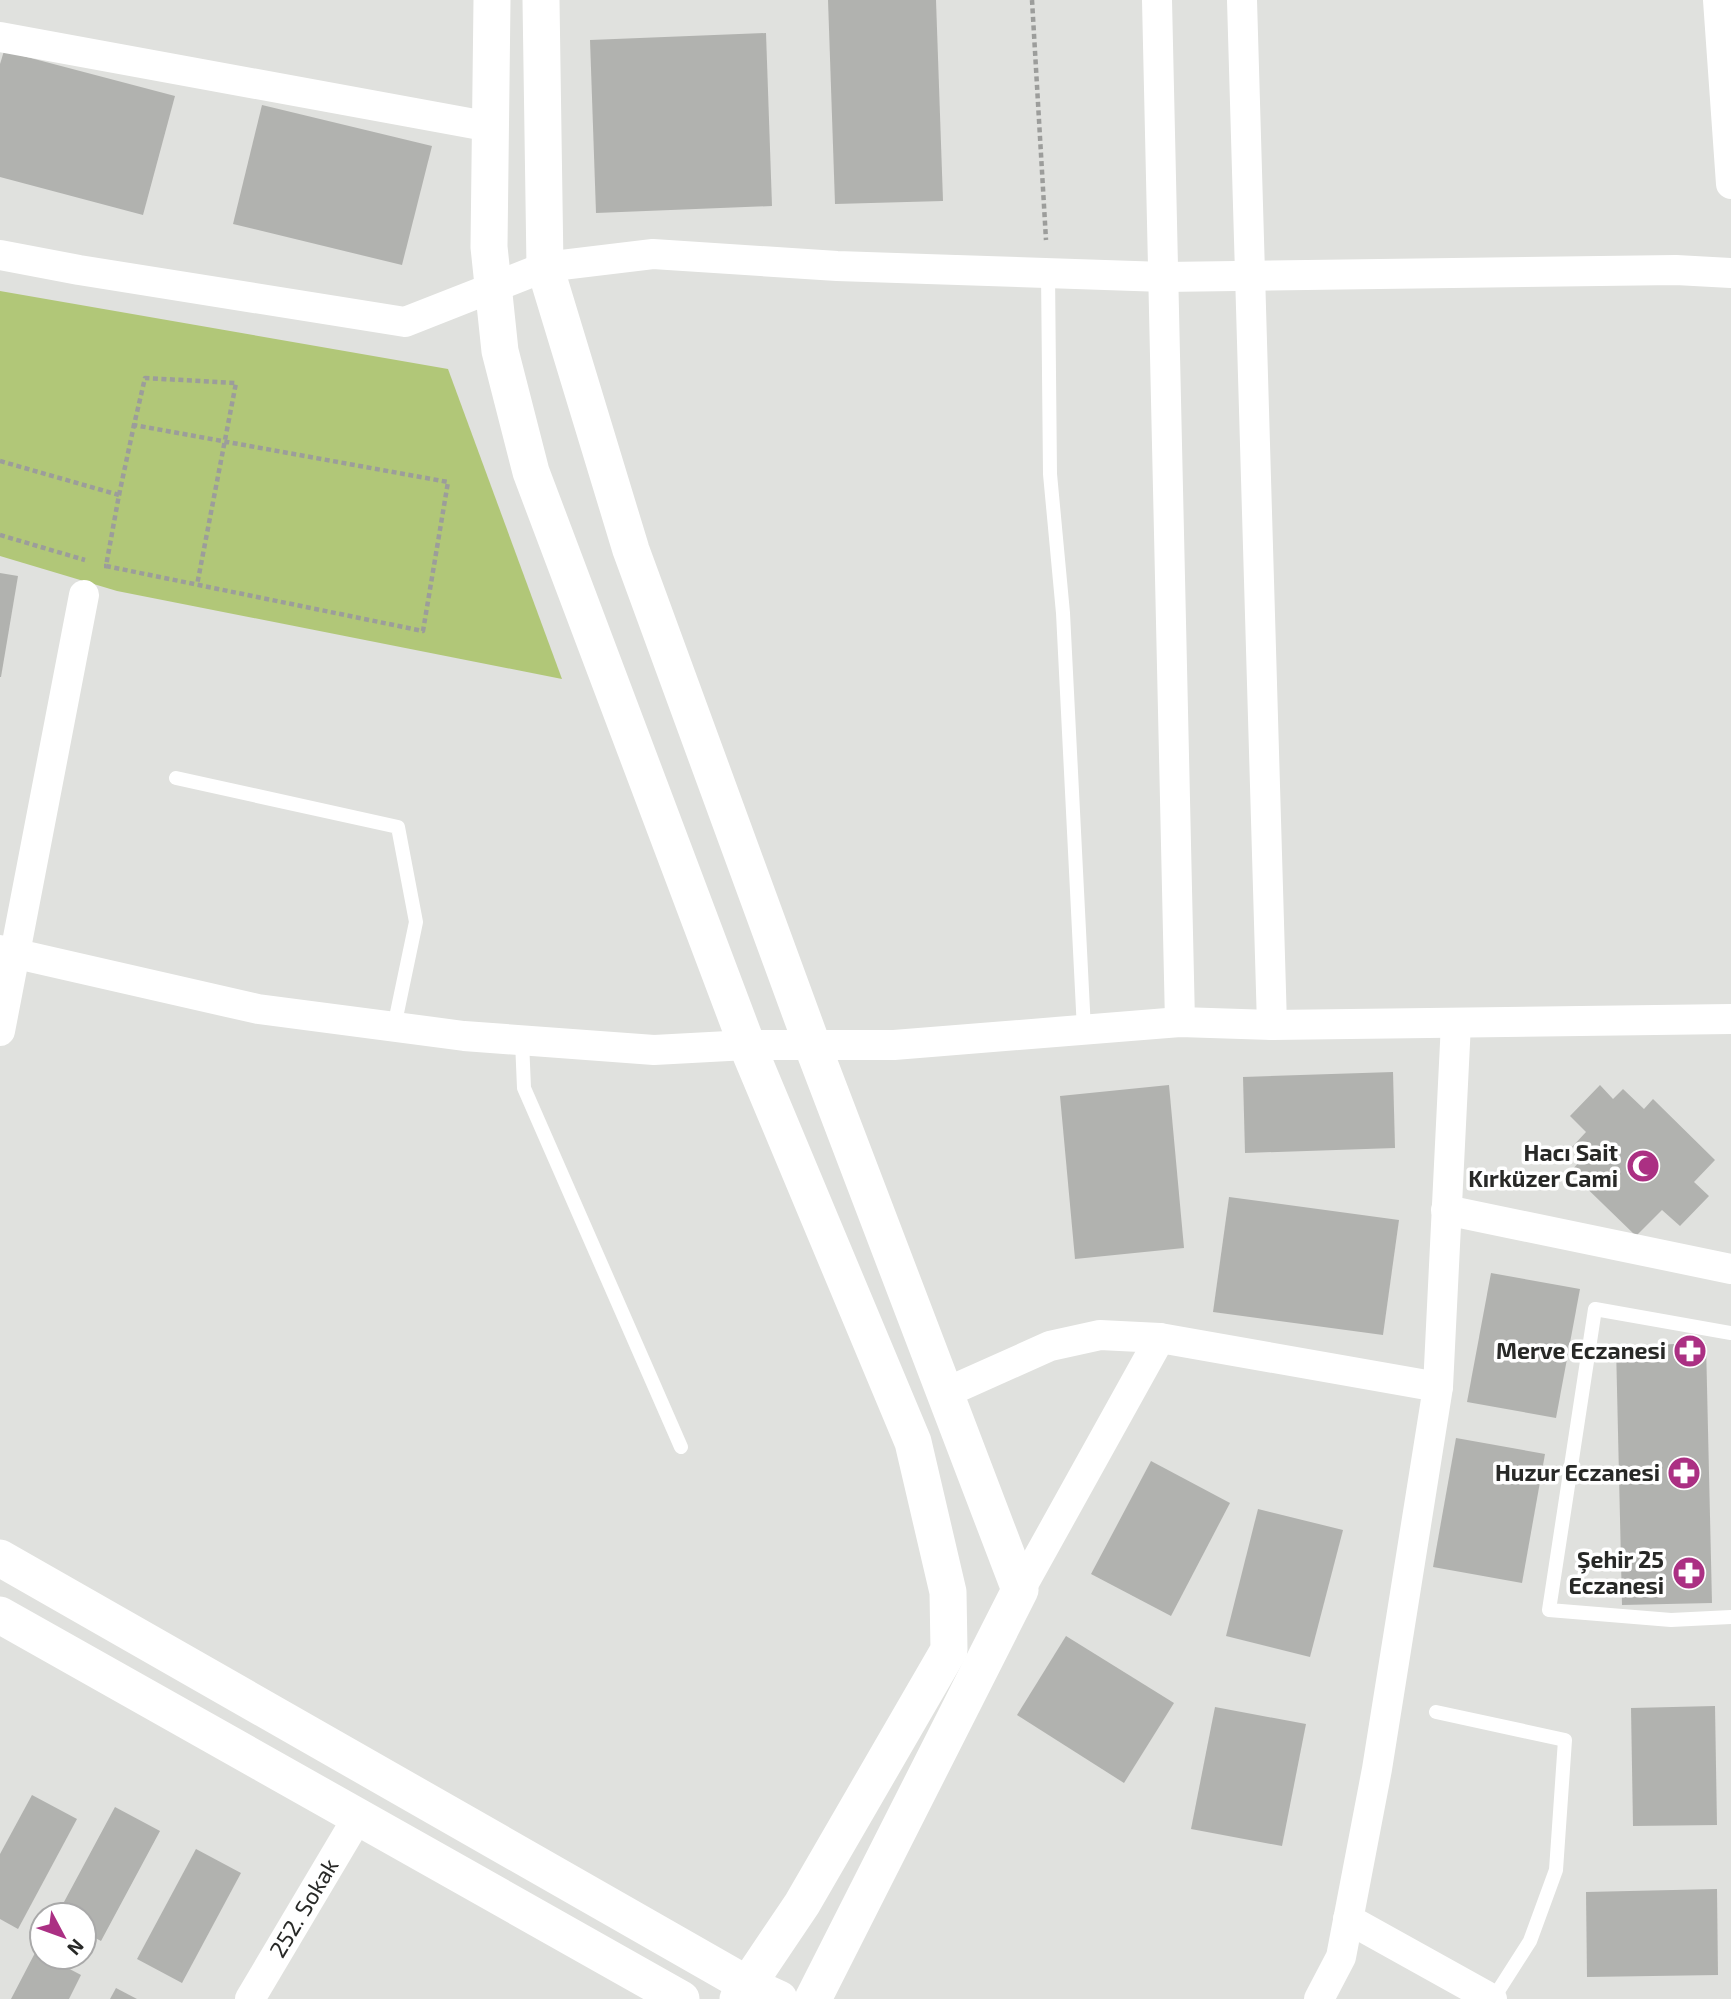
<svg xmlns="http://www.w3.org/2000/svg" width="1731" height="1999" font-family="'Exo 2',sans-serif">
	<rect width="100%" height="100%" fill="#e0e1de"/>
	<path fill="#b1c778" d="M0 291 448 369 562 679 117 591 0 556Z"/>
	<g fill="#b1b2af">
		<path d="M828 0H936L943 201 835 204Z"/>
		<path d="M766 33 772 206 596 213 590 40Z"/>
		<path d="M4 51 175 96 143 215 0 177V64Z"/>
		<path d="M262 105 432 146 402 265 233 224Z"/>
		<path d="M0 573 18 576 1 677H0Z"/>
		<path d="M1393 1072 1395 1148 1245 1153 1243 1077Z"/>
		<path d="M1169 1085 1184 1248 1075 1259 1060 1096Z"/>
		<path d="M1600 1085 1613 1099 1623 1089 1644 1109 1653 1099 1715 1160 1694 1182 1709 1196 1680 1226 1662 1210 1636 1236 1570 1172 1583 1158 1572 1147 1586 1132 1570 1116Z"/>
		<path d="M1229 1197 1399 1220 1383 1335 1213 1312Z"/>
		<path d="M1491 1273 1580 1289 1556 1418 1467 1402Z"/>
		<path d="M1706 1343 1712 1603 1622 1605 1616 1346Z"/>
		<path d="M1456 1438 1545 1454 1522 1583 1433 1567Z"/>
		<path d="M1151 1461 1230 1503 1171 1616 1091 1574Z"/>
		<path d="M1258 1509 1343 1530 1310 1657 1226 1636Z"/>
		<path d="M1066 1636 1174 1703 1124 1783 1017 1715Z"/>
		<path d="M1715 1706 1717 1825 1633 1826 1631 1708Z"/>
		<path d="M1215 1707 1306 1724 1282 1846 1191 1829Z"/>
		<path d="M32 1795 77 1819 18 1929 0 1919V1854Z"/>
		<path d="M115 1807 160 1831 101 1941 84 1932V1915H57Z"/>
		<path d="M196 1849 241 1873 182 1983 137 1959Z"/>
		<path d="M1717 1889 1718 1975 1587 1977 1586 1892Z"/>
		<path d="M36 1951 42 1954V1957H47L81 1975 69 1999H11Z"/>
		<path d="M116 1988 137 1999H110Z"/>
	</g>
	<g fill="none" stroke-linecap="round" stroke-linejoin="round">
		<g stroke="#9c9d9b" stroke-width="4.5" stroke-dasharray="5 3.5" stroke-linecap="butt">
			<path d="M1032 0 1046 240"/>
			<path d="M0 461 119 495 106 566H104"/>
			<path d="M119 495 134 425"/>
			<path d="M0 535 85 560"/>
			<path d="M106 566 423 631 448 482 134 425 145 378 236 383 197 585"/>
		</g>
		<g stroke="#fff" stroke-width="14">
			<path d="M1048 273 1050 474 1063 613 1084 1030"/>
			<path d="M176 778 398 827 416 922 394 1027"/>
			<path d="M522 1041 524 1088 681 1447"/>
			<path d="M1731 1333 1595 1309 1549 1610 1671 1620 1731 1617"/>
			<path d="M1436 1712 1565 1740 1556 1870 1530 1941 1493 1999"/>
		</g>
		<g stroke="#fff" stroke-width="30">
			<path d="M1157 0 1180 1022"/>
			<path d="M1242 0 1272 1025"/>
			<path d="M1718 0 1731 184"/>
			<path d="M0 37 491 127"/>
			<path d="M0 255 79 270 405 322 545 267 653 254 837 266 1164 277 1676 270 1731 273"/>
			<path d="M0 950 258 1009 464 1036 654 1050 747 1045H894L1180 1022 1272 1025 1731 1019"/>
			<path d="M0 1031 84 595"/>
			<path d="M1446 1210 1731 1269"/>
			<path d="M945 1393 1050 1346 1100 1335 1160 1338"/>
			<path d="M1020 1590 1160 1338 1438 1387"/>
			<path d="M1348 1919 1492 1999"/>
			<path d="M250 1999 358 1817"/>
			<path d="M1319 1999 1341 1957 1377 1769 1438 1387 1456 1023"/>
		</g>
		<g stroke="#fff" stroke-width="37">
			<path d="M492 0 489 247 500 351 531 472 747 1045 913 1442 948 1592 949 1650 802 1904 738 1999"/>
			<path d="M541 0 545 267 631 550 813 1047 1020 1590 813 1999"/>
			<path d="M0 1558 748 1985 779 1999"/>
			<path d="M0 1615 681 1999"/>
		</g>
	</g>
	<defs>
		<symbol id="mosque-disc" viewBox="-11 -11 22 22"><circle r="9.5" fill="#ab3083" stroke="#fff"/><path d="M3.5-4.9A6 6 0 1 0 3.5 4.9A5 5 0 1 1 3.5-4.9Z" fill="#fff"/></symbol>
		<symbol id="pharmacy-disc" viewBox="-11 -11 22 22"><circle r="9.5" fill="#ab3083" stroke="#fff"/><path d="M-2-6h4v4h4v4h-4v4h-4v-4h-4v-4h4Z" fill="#fff"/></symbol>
	</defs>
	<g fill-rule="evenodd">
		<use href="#mosque-disc" x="1624" y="1147" width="38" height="38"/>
		<use href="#pharmacy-disc" x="1671" y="1332" width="38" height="38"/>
		<use href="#pharmacy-disc" x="1665" y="1454" width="38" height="38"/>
		<use href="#pharmacy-disc" x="1670" y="1554" width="38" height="38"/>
	</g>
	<g text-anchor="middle" stroke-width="7" stroke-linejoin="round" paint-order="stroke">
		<g font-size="23" font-weight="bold" fill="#282927" stroke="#fff" text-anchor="end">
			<text x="1618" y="1161">Hacı Sait<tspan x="1618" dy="26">Kırküzer Cami</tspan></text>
			<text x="1666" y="1359">Merve Eczanesi</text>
			<text x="1660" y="1481">Huzur Eczanesi</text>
			<text x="1664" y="1568">Şehir 25<tspan x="1664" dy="26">Eczanesi</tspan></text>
		</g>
		<g font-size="23" fill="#282927" stroke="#fff">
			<text transform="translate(304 1908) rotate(-59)" y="8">252. Sokak</text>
		</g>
	</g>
	<g transform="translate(63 1936) rotate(131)"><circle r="33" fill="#ffffff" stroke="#a9a9a9" stroke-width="2"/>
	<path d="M0-5L12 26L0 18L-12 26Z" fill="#ab3083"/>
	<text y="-10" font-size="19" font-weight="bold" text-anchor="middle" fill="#282927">N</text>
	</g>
</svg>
